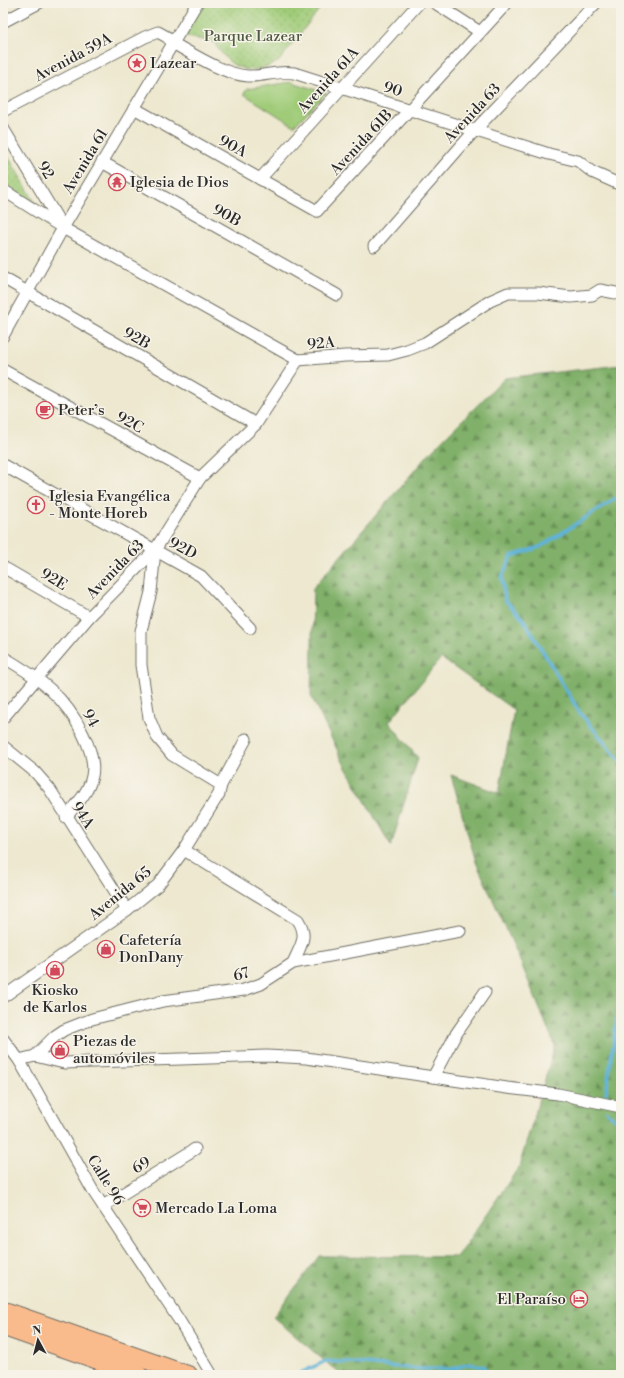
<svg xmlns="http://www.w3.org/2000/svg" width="624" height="1378" font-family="'Libre Bodoni',serif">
	<defs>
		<pattern id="forest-firs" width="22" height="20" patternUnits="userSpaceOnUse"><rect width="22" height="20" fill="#80b069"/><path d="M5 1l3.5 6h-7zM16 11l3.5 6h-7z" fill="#698f57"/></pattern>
		<pattern id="park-dots" width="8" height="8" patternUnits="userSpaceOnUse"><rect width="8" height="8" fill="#a0cc79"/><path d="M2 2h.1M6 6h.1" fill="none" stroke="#8aaf69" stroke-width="1.8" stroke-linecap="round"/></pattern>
	</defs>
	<rect width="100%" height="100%" fill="#f7f3e8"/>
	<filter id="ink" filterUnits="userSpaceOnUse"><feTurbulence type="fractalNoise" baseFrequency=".025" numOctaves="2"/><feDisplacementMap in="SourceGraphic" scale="8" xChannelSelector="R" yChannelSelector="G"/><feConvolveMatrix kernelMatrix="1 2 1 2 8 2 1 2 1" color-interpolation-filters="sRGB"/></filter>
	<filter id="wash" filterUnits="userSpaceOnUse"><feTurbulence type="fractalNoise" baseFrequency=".012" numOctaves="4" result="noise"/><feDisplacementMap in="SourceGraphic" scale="16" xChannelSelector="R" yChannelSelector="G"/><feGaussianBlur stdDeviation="0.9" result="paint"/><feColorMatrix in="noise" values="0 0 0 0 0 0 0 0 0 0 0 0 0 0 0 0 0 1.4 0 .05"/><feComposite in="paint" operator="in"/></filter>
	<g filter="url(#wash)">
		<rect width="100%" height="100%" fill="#ede8cf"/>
		<path fill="#a0cc79" stroke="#667c52" d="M291 82 326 93 294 126 244 94 247 89Z"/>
		<path fill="url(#forest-firs)" stroke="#566e4a" d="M621 365V1375H341L273 1317 319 1256 457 1257 519 1167 555 1046 516 951 476 862 451 775 499 793 514 710 441 658 389 722 418 758 391 846 345 766 311 696 313 588 433 449 505 378Z"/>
		<g fill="url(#park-dots)" stroke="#667c52">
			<path d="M203 3H324L279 61C266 69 250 73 236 66 228 62 222 53 216 46V43L182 35Z"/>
			<path d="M3 148 36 204 3 182Z"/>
		</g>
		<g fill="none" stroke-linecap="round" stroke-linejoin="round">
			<g stroke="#5eb3da" stroke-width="3.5">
				<path d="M621 495 540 547 512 556 502 577 505 600 524 620 580 713 621 762"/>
				<path d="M621 889 615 899 621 907"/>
				<path d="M606 1093 621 992"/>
				<path d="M607 1112 621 1124"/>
				<path d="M296 1375 326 1361 421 1369H452L469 1364 484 1366 488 1375"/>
			</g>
		</g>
	</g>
	<g filter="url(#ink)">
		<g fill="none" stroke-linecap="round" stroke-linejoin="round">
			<defs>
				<g id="minor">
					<path d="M435 3 480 32"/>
					<path d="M3 22 39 3"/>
					<path d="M134 108 317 211 507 3"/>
					<path d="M3 111 145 37 158 32 167 37 174 44C195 55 225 75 248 76 264 77 278 70 294 73L549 154 578 161 592 172 621 185"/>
					<path d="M3 128 62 226"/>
					<path d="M102 162 337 295"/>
					<path d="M260 179 419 3"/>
					<path d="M3 190 63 228 298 360 345 356 388 355 407 350 425 343 490 301 508 293H538L571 297 592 295 600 290 621 294"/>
					<path d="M374 246 476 129 596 3"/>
					<path d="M3 278 256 424"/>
					<path d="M3 336 63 228 197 3"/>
					<path d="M3 370 200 478"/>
					<path d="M3 465 201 576 250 628"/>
					<path d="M155 550 151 592 141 631V665L149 718 157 737 172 755 221 785"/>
					<path d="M3 567 89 617"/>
					<path d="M3 657C39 678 65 696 83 734 89 746 95 762 92 776 89 792 76 805 66 817"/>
					<path d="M3 718 89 617 155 550 200 478 256 424 298 360"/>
					<path d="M3 746 35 772 49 788 127 910"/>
					<path d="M184 850 298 920C309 937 300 946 293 963"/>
					<path d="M3 997 127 910 158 885 184 850 219 794 221 785 246 739"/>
					<path d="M3 1039 19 1060 93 1191 179 1320 212 1375"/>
					<path d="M35 1056 55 1036 64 1030 92 1019 163 1001 244 990 261 984 293 963 460 931"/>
					<path d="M19 1060 35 1056 64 1063 267 1056 306 1058 507 1088 558 1094 621 1107"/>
					<path d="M433 1077 456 1034 485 992"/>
					<path d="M103 1206 195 1149"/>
				</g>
				<g id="highway">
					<path d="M3 1310 189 1375"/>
					<path d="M3 1327 139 1375"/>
				</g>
			</defs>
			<use href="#minor" stroke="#6f6d64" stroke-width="13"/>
			<use href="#highway" stroke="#6f6d64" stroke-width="19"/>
			<use href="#minor" stroke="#fff" stroke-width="11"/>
			<use href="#highway" stroke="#fabb8c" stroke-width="17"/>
		</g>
	</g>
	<defs>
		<symbol id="sight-ring" viewBox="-11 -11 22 22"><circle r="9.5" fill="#f7f3e8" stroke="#d1495b" stroke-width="1.5"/><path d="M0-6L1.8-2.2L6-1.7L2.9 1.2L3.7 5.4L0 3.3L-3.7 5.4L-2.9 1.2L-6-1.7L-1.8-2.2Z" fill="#d1495b"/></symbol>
		<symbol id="temple-ring" viewBox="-11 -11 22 22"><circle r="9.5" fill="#f7f3e8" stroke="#d1495b" stroke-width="1.5"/><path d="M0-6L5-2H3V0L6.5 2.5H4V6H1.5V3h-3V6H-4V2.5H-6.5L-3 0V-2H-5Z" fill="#d1495b"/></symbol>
		<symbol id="cafe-ring" viewBox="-11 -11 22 22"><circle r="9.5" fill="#f7f3e8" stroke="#d1495b" stroke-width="1.5"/><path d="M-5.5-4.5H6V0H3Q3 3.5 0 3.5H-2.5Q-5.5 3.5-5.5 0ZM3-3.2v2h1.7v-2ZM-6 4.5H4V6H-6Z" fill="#d1495b"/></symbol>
		<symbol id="church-ring" viewBox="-11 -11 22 22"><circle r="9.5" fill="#f7f3e8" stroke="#d1495b" stroke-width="1.5"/><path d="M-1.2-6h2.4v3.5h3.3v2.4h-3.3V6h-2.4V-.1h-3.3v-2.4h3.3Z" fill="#d1495b"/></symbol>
		<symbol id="shop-ring" viewBox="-11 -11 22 22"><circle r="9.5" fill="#f7f3e8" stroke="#d1495b" stroke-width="1.5"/><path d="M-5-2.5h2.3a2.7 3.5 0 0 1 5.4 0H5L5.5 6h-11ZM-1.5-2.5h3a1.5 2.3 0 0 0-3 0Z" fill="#d1495b"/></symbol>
		<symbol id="supermarket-ring" viewBox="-11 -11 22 22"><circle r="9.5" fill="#f7f3e8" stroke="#d1495b" stroke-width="1.5"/><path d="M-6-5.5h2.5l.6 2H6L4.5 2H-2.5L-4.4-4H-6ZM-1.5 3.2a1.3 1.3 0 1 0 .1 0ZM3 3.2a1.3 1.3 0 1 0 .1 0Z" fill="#d1495b"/></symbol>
		<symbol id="hotel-ring" viewBox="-11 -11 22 22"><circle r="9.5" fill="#f7f3e8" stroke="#d1495b" stroke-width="1.5"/><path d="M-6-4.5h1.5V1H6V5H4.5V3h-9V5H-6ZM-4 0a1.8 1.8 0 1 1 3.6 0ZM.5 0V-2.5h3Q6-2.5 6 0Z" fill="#d1495b"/></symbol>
	</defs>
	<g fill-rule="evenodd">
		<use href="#sight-ring" x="127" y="53" width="20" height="20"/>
		<use href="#temple-ring" x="107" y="172" width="20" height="20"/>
		<use href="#cafe-ring" x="35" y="400" width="20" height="20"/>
		<use href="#church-ring" x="26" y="495" width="20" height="20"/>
		<use href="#shop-ring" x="96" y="939" width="20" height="20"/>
		<use href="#shop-ring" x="45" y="960" width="20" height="20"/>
		<use href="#shop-ring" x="50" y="1040" width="20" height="20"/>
		<use href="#supermarket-ring" x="132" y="1198" width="20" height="20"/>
		<use href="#hotel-ring" x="569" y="1289" width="20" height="20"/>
	</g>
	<g text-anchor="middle" stroke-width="3" stroke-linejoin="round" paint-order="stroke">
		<g font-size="15" fill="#4e5b42" stroke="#f7f3e8">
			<text x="253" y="41">Parque Lazear</text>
		</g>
		<g font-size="15" fill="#2b2b2b" stroke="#f7f3e8">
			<text transform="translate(73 57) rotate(-28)" y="5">Avenida 59A</text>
			<text transform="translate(328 80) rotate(-48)" y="5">Avenida 61A</text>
			<text transform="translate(393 89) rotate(18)" y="5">90</text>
			<text transform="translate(472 113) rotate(-47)" y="5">Avenida 63</text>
			<text transform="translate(361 142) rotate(-47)" y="5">Avenida 61B</text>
			<text transform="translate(233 146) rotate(29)" y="5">90A</text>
			<text transform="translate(85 161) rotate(-59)" y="5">Avenida 61</text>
			<text transform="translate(46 170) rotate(59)" y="5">92</text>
			<text transform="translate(227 215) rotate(29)" y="5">90B</text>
			<text transform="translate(137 338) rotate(30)" y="5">92B</text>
			<text transform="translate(321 343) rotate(-5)" y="5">92A</text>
			<text transform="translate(130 422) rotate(29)" y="5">92C</text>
			<text transform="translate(183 548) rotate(29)" y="5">92D</text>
			<text transform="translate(115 569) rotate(-46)" y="5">Avenida 63</text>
			<text transform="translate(54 579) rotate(31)" y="5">92E</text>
			<text transform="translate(91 718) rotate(62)" y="5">94</text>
			<text transform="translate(83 815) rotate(58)" y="5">94A</text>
			<text transform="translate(120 893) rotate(-39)" y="5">Avenida 65</text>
			<text transform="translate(241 974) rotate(-15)" y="5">67</text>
			<text transform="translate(141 1165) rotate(-32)" y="5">69</text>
			<text transform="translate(106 1180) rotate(58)" y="5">Calle 96</text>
		</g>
		<g font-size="15" fill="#2b2b2b" stroke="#f7f3e8" text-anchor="start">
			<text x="150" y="68">Lazear</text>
			<text x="130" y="187">Iglesia de Dios</text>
			<text x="58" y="415">Peter’s</text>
			<text x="49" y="501">Iglesia Evangélica<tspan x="49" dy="17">- Monte Horeb</tspan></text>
			<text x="119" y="945">Cafetería<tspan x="119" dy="17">DonDany</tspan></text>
			<text x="55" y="995" text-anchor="middle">Kiosko<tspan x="55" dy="17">de Karlos</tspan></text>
			<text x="73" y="1046">Piezas de<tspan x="73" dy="17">automóviles</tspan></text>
			<text x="155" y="1213">Mercado La Loma</text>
			<text x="566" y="1304" text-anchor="end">El Paraíso</text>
		</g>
	</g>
	<rect width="624" height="1378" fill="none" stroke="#f7f3e8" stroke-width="16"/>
	<g transform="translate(38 1340) rotate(353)" stroke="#f7f3e8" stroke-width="3" paint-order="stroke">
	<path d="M0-3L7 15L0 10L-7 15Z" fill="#2b2b2b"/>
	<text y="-6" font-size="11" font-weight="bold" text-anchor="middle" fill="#2b2b2b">N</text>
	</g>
</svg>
